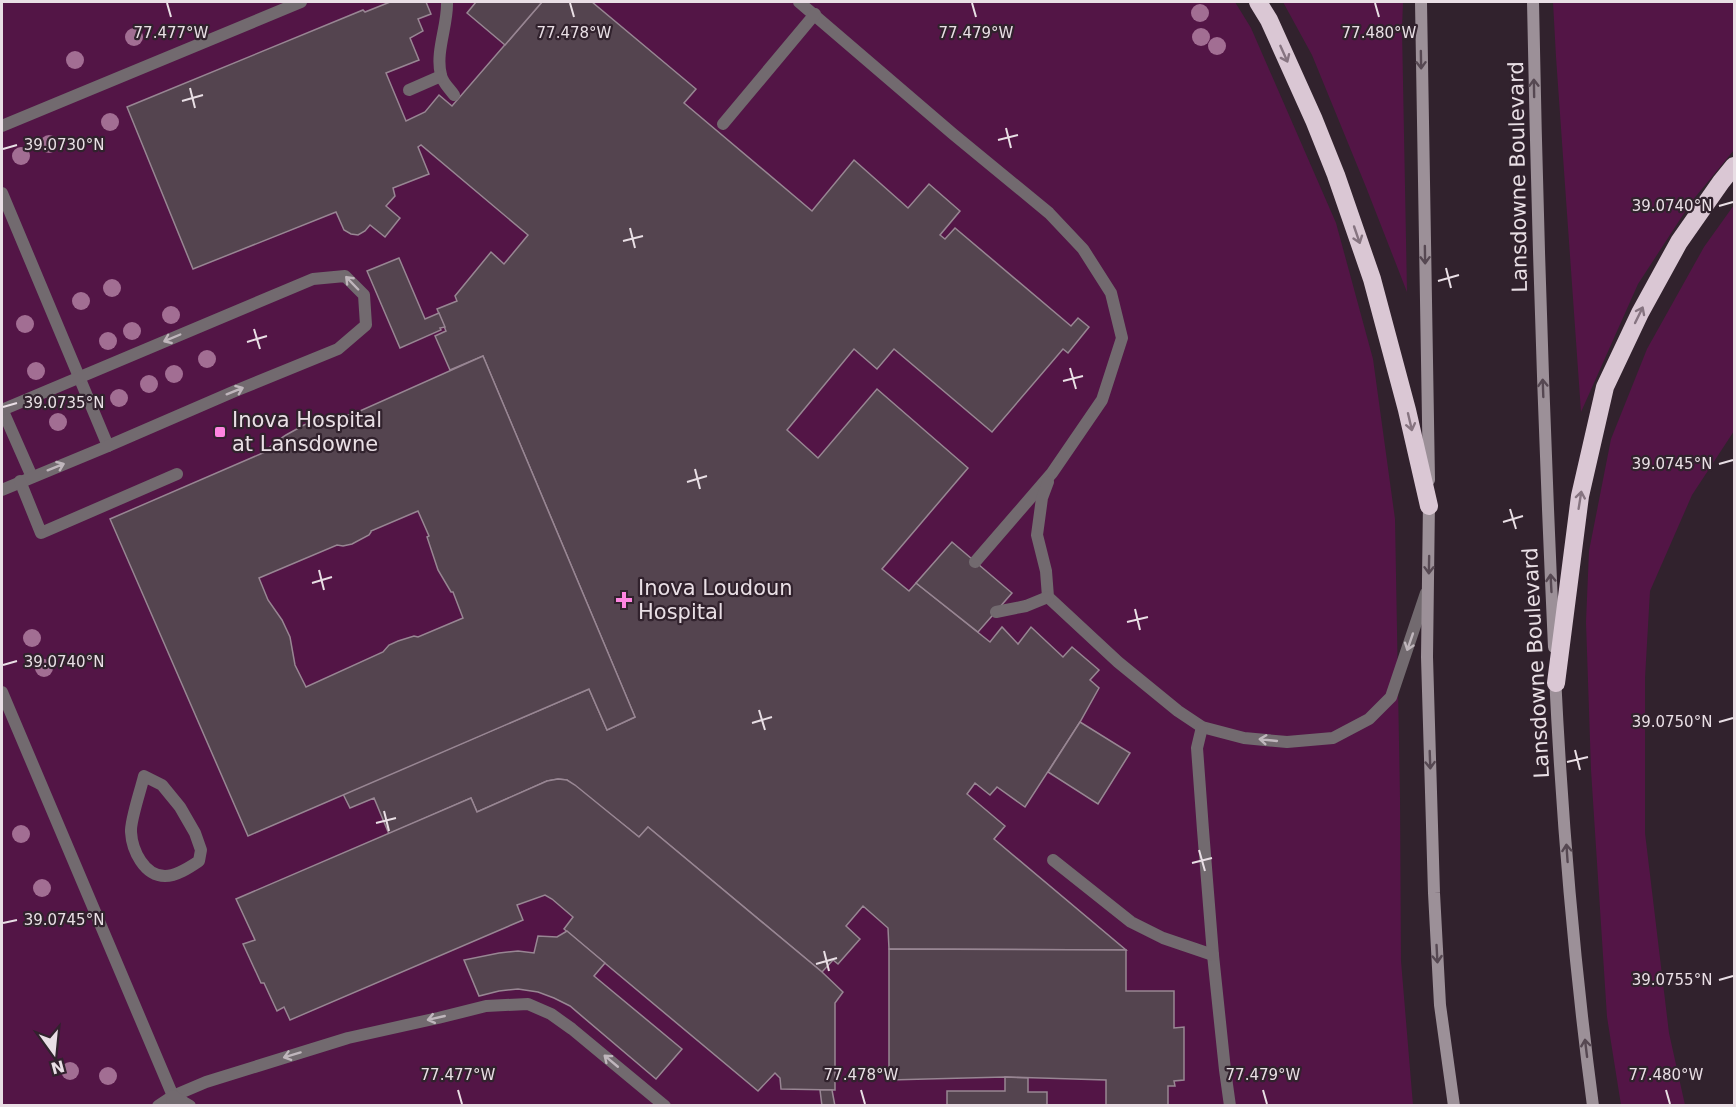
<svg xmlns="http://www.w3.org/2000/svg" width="1736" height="1107" font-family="'DejaVu Sans',sans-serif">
	<rect width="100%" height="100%" fill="#31222d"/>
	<g fill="#531546">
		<path d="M2 2H1235L1251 28 1336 223 1373 359 1395 519 1400 797 1401 961 1413 1105 2 1106Z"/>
		<path d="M1283 2H1403L1402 29 1407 292 1366 187 1312 55Z"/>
		<path d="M1553 2H1734V150L1692 201 1638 284 1581 412 1556 57Z"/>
		<path d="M1734 205V431L1692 495 1650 591 1645 678V833L1669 1033 1685 1105H1621L1607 1017 1591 770 1586 622 1589 551 1611 439 1647 349 1704 247Z"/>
	</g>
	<g fill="#54444f" stroke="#988693" stroke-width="1.5" fill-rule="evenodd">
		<path d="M390 2H426L431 14 418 19 423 31 410 38 419 60 386 73 406 121 425 112 439 95 452 106 542 2H592L696 89 684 103 812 211 854 160 908 208 929 184 960 211 940 235 945 239 955 228 1071 326 1078 318 1089 327 1068 353 1063 349 992 432 894 349 877 369 854 349 787 430 818 458 877 389 968 468 882 569 909 591 916 583 990 642 1002 627 1018 644 1031 627 1063 657 1072 647 1099 670 1090 680 1099 688 1080 722 1025 807 997 787 990 795 975 783 967 794 1005 826 994 839 1126 950 889 949 888 928 863 906 846 926 860 939 838 964 833 960 822 972 648 827 639 837 567 780 558 779 547 781 477 812 471 798 389 834 374 798 350 808 343 794 589 689 607 730 635 717 483 356 450 370 435 336 446 331 437 309 457 301 455 296 491 252 504 264 528 235 421 145 418 147 429 174 393 188 395 196 386 206 400 218 385 237 370 225 365 231 358 235 351 234 344 230 336 212 193 269 127 107 363 10 365 12Z"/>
		<path d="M476 2H542L505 45 467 13Z"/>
		<path d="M399 258 425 319 439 313 445 327 440 328 441 330 400 348 367 271Z"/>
		<path d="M483 356 635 717 607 730 589 689 248 836 110 519 265 452 274 443 286 435 304 425 319 419 336 415H351ZM418 511 429 536 427 537 438 570 451 592H453L463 618 418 637 414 636 398 641 389 645 383 652 306 687 295 665 290 637 282 620 268 600 259 578 337 545 343 546 352 544 369 535 371 532V531Z"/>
		<path d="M952 542 1012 593 978 632 916 583Z"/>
		<path d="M1080 722 1130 753 1098 804 1048 772Z"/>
		<path d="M558 779 567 780 575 785 639 837 648 827 822 972 843 992 835 1003V1090L781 1089 780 1078 775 1073 758 1091 564 929 573 917 552 899 545 895 517 905 523 920 290 1020 284 1007 277 1011 264 983H261L243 944 255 940 236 899 471 798 477 812 547 781Z"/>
		<path d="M567 931 605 963 594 976 682 1049 656 1079 570 1006 554 998 538 992 518 989 499 991 479 996 464 960 499 953 518 951 534 953 538 936 557 937Z"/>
		<path d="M889 949 1126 950V991H1174V1028L1184 1027V1080L1174 1081 1175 1086H1168V1106H1106V1080L1005 1077 889 1080Z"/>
		<path d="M1005 1077 1028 1078V1092H1047V1106H947V1091H1005Z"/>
		<path d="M820 1090H832L835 1106H822Z"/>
	</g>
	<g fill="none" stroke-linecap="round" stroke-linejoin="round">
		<g stroke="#726a6f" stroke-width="12">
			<path d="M447 2C448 25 435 52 441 75 442 82 450 89 454 95"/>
			<path d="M799 2 953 134 1049 213 1083 249 1111 293 1122 338 1102 400 1052 473 975 562"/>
			<path d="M409 90 441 76"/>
			<path d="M723 124 815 14"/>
			<path d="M2 126 301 2"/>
			<path d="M2 193 108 446"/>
			<path d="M2 409 32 477"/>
			<path d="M2 410 313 279 345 276 364 295 366 325 338 349 235 391 108 446 2 490"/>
			<path d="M20 481 41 533 177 474"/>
			<path d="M1048 482 1042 498 1037 535 1046 571 1048 597 1118 662 1178 711 1202 727 1244 738 1287 742 1333 738 1369 719 1391 697 1426 593"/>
			<path d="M996 612 1026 606 1048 597"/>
			<path d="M1202 727 1197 748 1203 830 1213 955 1225 1070 1230 1106"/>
			<path d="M144 776 162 785 180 807 195 833 201 850 199 861C190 867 177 876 165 876 144 876 132 850 131 832 130 821 141 789 144 776Z"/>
			<path d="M1053 860 1131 922 1163 938 1213 955"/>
			<path d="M158 1106 173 1096 206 1082 348 1038 438 1018 486 1006 528 1004 551 1014 572 1029 665 1106"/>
		</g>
		<g stroke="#726a6f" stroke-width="12">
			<path d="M2 692 173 1096 172 1106"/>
			<path d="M173 1096 190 1106"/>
		</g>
		<g stroke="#9c9098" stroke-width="12">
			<path d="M1421 2 1429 480"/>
			<path d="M1533 2C1537 217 1544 432 1554 647"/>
			<path d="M1429 501 1427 657 1434 893 1440 1005 1454 1106"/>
			<path d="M1555 676C1562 820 1574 963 1593 1106"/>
		</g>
		<g stroke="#dac7d4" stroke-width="18">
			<path d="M1258 2 1269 20 1314 120 1336 175 1372 279 1407 410 1429 506"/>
			<path d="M1556 683 1580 496 1605 387 1640 313 1679 242 1721 182 1734 166"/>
		</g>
	</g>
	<g fill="#a26e93">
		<circle cx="1200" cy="13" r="9"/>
		<circle cx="134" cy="37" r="9"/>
		<circle cx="1201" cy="37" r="9"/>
		<circle cx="1217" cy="46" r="9"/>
		<circle cx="75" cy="60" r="9"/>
		<circle cx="110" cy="122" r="9"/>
		<circle cx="49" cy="144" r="9"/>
		<circle cx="21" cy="156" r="9"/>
		<circle cx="112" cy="288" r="9"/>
		<circle cx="81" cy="301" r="9"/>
		<circle cx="171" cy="315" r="9"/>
		<circle cx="25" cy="324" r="9"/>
		<circle cx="132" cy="331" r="9"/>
		<circle cx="108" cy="341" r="9"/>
		<circle cx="207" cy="359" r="9"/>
		<circle cx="36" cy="371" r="9"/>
		<circle cx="174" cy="374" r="9"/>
		<circle cx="149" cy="384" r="9"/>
		<circle cx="119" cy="398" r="9"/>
		<circle cx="58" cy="422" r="9"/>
		<circle cx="32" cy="638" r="9"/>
		<circle cx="44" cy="668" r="9"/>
		<circle cx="21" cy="834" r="9"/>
		<circle cx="42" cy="888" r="9"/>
		<circle cx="70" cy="1071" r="9"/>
		<circle cx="108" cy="1076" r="9"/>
	</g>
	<defs><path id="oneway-shaft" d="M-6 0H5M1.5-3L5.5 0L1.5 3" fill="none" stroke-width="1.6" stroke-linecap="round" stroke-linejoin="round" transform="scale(1.5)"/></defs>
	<g stroke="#867480">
		<use href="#oneway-shaft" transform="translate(1284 54) rotate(66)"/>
		<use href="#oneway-shaft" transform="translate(1357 235) rotate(71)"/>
		<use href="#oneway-shaft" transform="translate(1639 315) rotate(-64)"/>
		<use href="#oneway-shaft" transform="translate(1410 422) rotate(77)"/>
		<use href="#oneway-shaft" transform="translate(1580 500) rotate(-81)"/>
	</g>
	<g stroke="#564852">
		<use href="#oneway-shaft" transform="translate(1421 60) rotate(89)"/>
		<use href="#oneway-shaft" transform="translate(1534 88) rotate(-91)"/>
		<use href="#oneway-shaft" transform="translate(1425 255) rotate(89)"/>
		<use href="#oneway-shaft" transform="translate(1543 388) rotate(-92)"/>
		<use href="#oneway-shaft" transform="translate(1429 565) rotate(91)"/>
		<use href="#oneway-shaft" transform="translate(1551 583) rotate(-93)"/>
		<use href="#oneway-shaft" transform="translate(1430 760) rotate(88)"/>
		<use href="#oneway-shaft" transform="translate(1567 853) rotate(-94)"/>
		<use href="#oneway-shaft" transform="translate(1437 954) rotate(87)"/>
		<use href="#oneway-shaft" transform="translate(1586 1048) rotate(-97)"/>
	</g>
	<g stroke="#bfb6bc">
		<use href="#oneway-shaft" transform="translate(352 283) rotate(-134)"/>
		<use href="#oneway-shaft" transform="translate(172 338) rotate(157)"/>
		<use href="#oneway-shaft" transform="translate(235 391) rotate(-22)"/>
		<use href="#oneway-shaft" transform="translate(56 467) rotate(-22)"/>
		<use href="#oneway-shaft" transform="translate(1410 642) rotate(109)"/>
		<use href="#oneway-shaft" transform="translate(1268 740) rotate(-174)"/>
		<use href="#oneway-shaft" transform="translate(436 1018) rotate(167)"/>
		<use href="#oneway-shaft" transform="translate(292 1055) rotate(163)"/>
		<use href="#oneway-shaft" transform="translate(611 1061) rotate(-140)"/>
	</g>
	<path fill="none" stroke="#e9dfe5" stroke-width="2" d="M167 3 171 17M570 3 574 17M972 3 976 17M1375 3 1379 17M190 88 195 108M182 101 203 95M1006 128 1011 148M998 140 1018 135M3 149 17 145M1719 206 1733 202M630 228 635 248M623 241 643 236M1446 268 1451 288M1438 281 1459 275M254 329 260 349M247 342 267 336M1070 368 1076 389M1063 381 1083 376M3 407 17 403M1719 464 1733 460M695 469 700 489M687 482 707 476M1510 509 1516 529M1503 522 1523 516M319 570 324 590M312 583 332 577M1135 609 1140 630M1127 622 1148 617M3 665 17 661M759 710 765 730M1719 722 1733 718M752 723 772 717M1575 750 1580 770M1567 762 1588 757M384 811 389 831M376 823 396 818M1199 850 1205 871M1192 863 1212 858M3 923 17 920M824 951 829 971M816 964 837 958M1719 980 1733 976M458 1090 462 1104M861 1090 865 1104M1263 1090 1267 1104M1666 1090 1670 1104"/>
	<g fill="#fe85e0" stroke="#31222d" stroke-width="2">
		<rect x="214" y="426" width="12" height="12" rx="3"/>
		<path d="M621 591h6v6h6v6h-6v6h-6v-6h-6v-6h6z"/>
	</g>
	<g text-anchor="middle" stroke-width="4.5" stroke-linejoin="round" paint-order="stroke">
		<g font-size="21" fill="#e9dfe5" stroke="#31222d">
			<text transform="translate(1518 177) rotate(-91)" y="7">Lansdowne Boulevard</text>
			<text transform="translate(1536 663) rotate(-93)" y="7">Lansdowne Boulevard</text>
		</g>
		<g font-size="21" fill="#e9dfe5" stroke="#31222d" text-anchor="start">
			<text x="232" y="427">Inova Hospital<tspan x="232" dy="24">at Lansdowne</tspan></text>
			<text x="638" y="595">Inova Loudoun<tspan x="638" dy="24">Hospital</tspan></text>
		</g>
	</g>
	<g font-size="15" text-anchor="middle" fill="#e9dfe5" stroke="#31222d" stroke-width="4.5" stroke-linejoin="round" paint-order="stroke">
		<text x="171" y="38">77.477°W</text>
		<text x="574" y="38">77.478°W</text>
		<text x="976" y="38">77.479°W</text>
		<text x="1379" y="38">77.480°W</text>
		<text x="64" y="150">39.0730°N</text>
		<text x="1672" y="211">39.0740°N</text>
		<text x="64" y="408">39.0735°N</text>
		<text x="1672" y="469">39.0745°N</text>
		<text x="64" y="667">39.0740°N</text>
		<text x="1672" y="727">39.0750°N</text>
		<text x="64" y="925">39.0745°N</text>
		<text x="1672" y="985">39.0755°N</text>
		<text x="458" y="1080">77.477°W</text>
		<text x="861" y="1080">77.478°W</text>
		<text x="1263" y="1080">77.479°W</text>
		<text x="1666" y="1080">77.480°W</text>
	</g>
	<rect width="1736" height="1107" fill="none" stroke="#e9dfe5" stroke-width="6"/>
	<g transform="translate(54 1053) rotate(165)" stroke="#31222d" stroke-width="4.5" paint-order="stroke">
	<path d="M0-4.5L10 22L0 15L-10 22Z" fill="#e9dfe5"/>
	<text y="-9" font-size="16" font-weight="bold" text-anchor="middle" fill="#e9dfe5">N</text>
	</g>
</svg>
